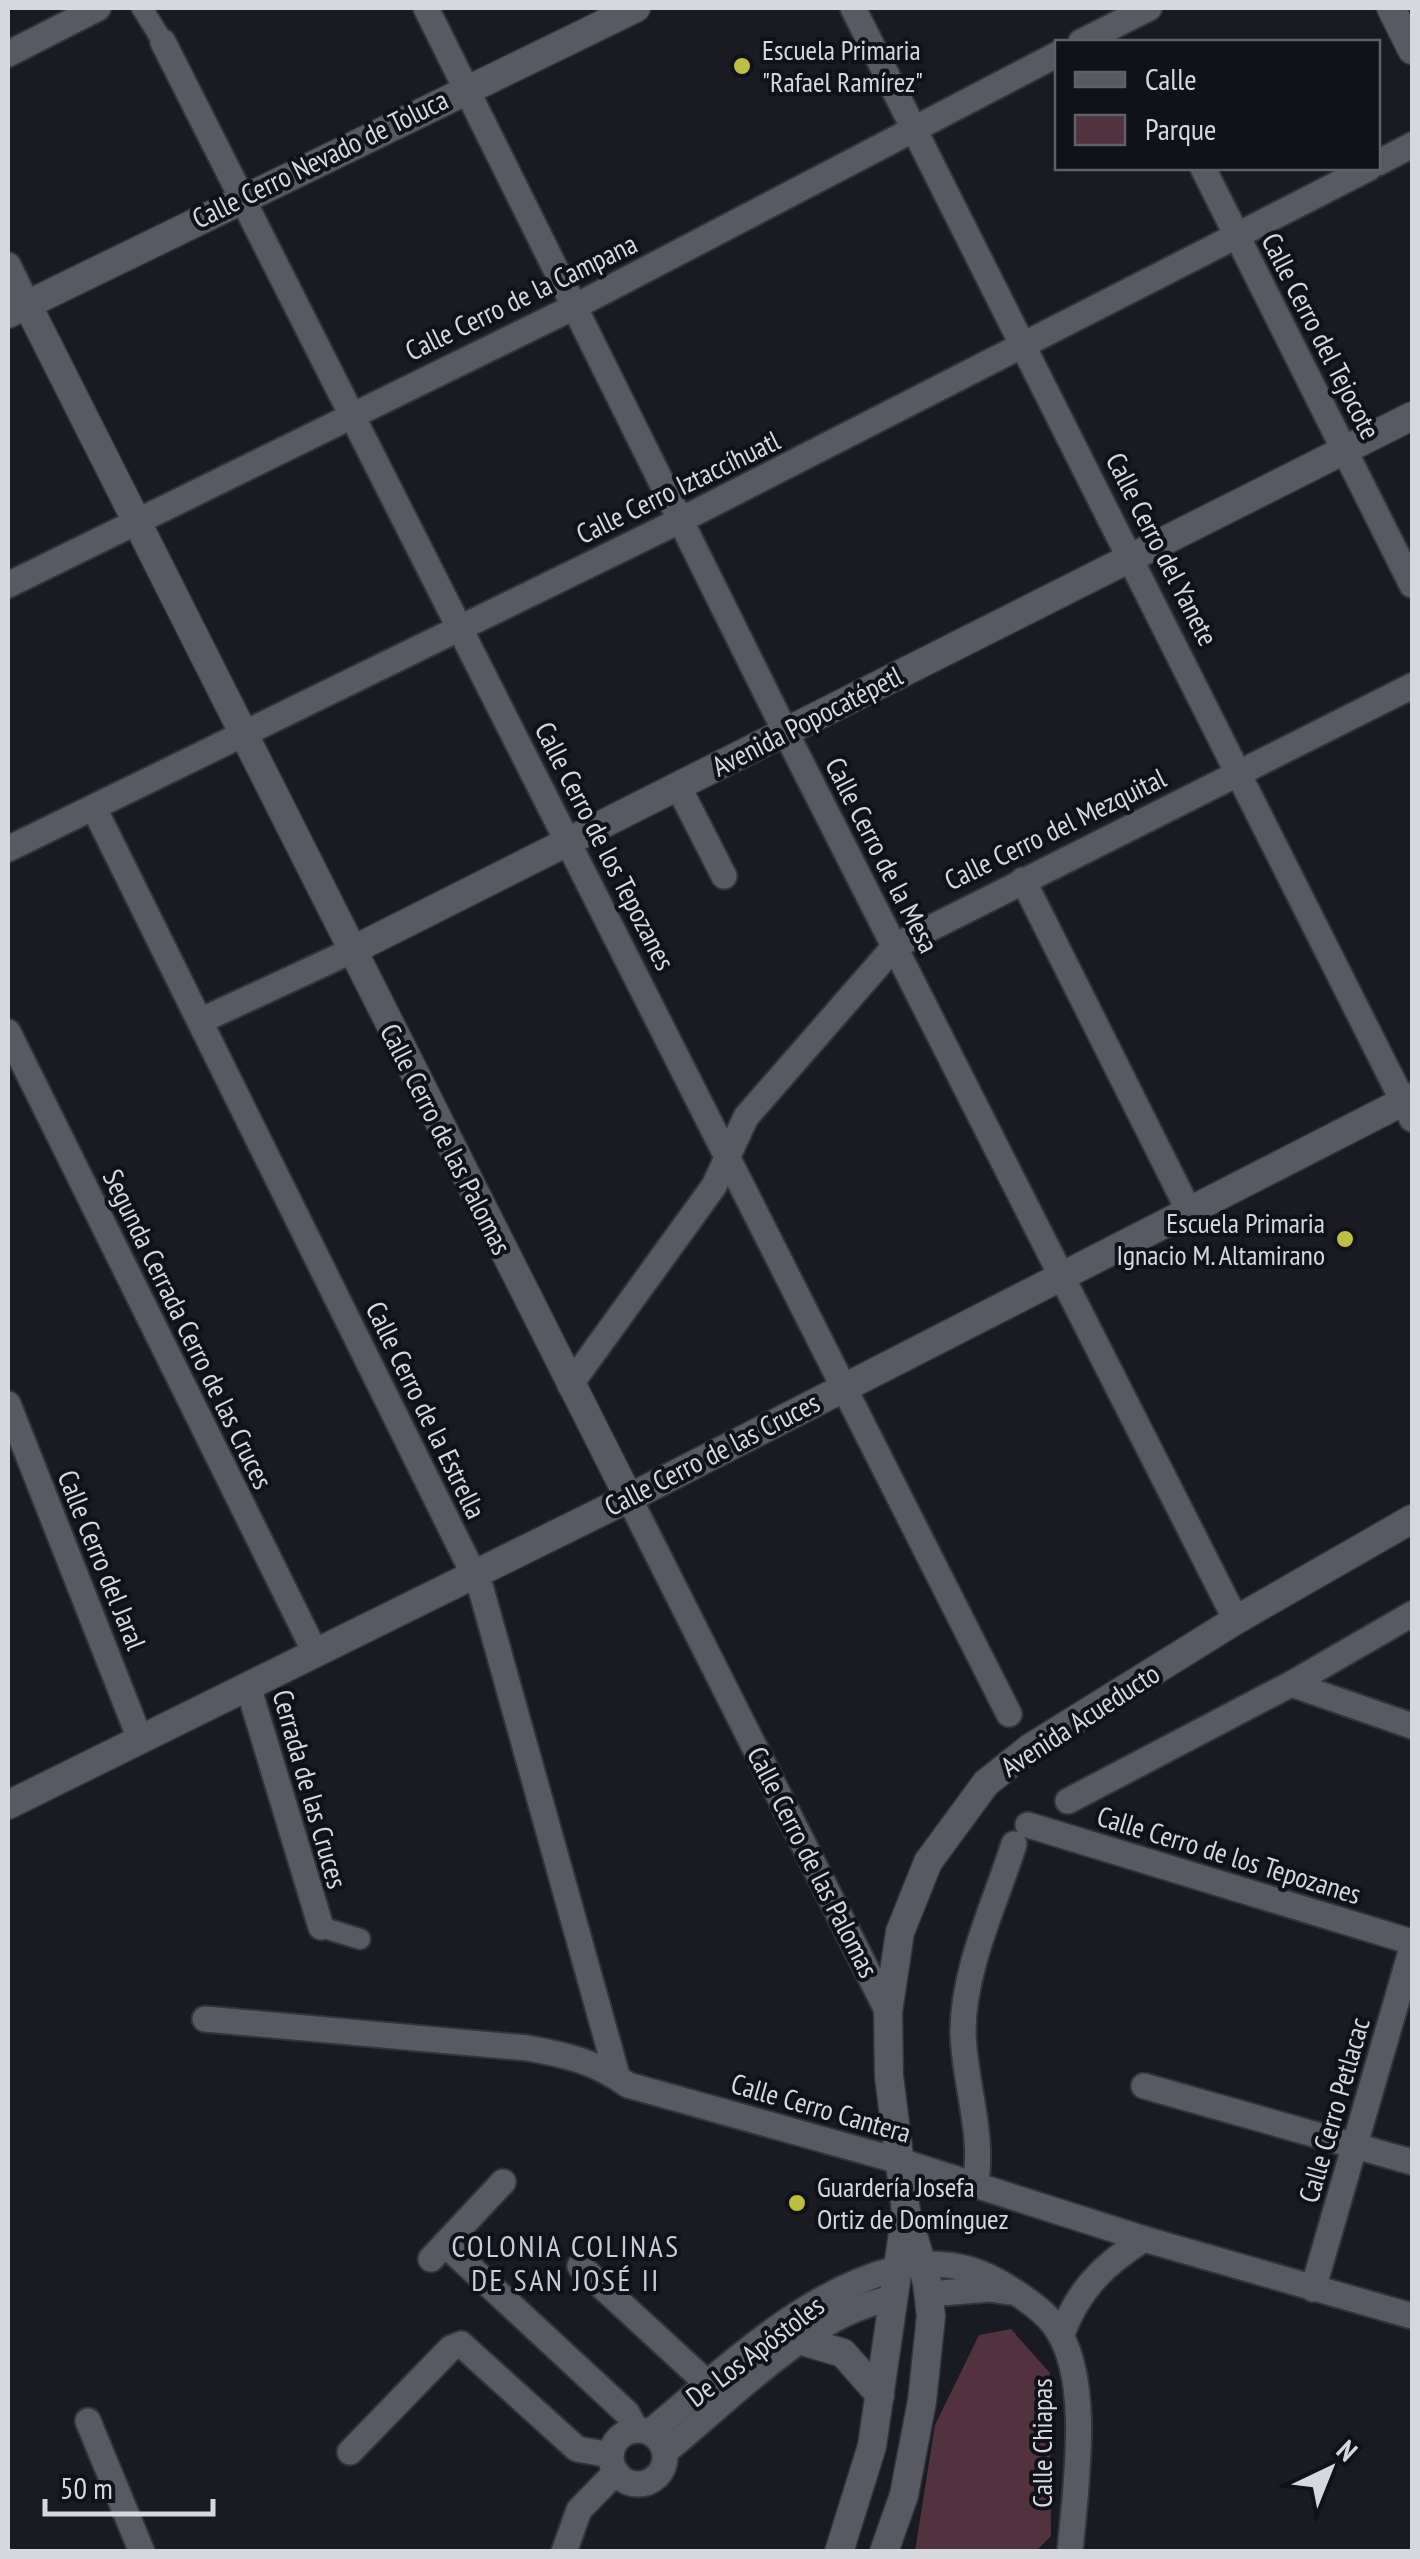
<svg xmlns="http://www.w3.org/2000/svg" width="1420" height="2559" font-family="'PT Sans Narrow',sans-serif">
	<rect width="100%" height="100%" fill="#191a22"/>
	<path fill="#533240" d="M1011 2329 1050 2373 1051 2536 1036 2551H915L935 2425 979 2335Z"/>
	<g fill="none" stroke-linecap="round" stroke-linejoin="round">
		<defs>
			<g id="pedestrian">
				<path d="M142 8 163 42"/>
				<path d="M321 1927 360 1939"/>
			</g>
			<g id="minor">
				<path d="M426 8 786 733 1236 1620"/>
				<path d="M853 8 1412 1119"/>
				<path d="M163 42 1009 1714"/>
				<path d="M1081 42 1149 8"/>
				<path d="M8 54 98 8"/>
				<path d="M1378 163 1412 145"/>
				<path d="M1203 168 1412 585"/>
				<path d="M8 265 27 304"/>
				<path d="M8 585 574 307 1058 54"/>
				<path d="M678 786 724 876"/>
				<path d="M94 808 481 1589 616 2072"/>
				<path d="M8 849 681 520 1369 168"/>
				<path d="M1023 880 1188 1209"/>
				<path d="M200 1021 351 951"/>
				<path d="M8 1032 315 1652"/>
				<path d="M570 1385 714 1186 746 1117 895 946 1412 686"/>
				<path d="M8 1404 140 1739"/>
				<path d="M629 1498 888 2012"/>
				<path d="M1291 1684 1412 1726"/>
				<path d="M248 1686 321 1927"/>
				<path d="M1068 1801 1291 1684 1412 1614"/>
				<path d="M1028 1825 1412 1942"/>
				<path d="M205 2019 527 2048C567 2055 596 2062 628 2085L903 2162 1144 2239 1412 2316"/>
				<path d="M1144 2086 1412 2162"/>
				<path d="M975 2186C985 2135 964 2083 963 2032 963 1969 995 1904 1014 1844"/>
				<path d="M445 2244 627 2413 636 2430"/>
				<path d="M431 2259 503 2182"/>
				<path d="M922 2264C959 2263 984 2271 1015 2292 1029 2301 1045 2312 1055 2326 1093 2379 1075 2490 1070 2552"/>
				<path d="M580 2266 708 2384"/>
				<path d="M1313 2289 1412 1948"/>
				<path d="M929 2294 989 2289 1009 2292"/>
				<path d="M1061 2336C1078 2290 1103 2265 1144 2239"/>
				<path d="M88 2421 142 2552"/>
				<circle cx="638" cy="2457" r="27"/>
				<path d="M650 2432C724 2371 800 2294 895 2269"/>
				<path d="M350 2452 451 2348 461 2344 577 2449 611 2455"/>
				<path d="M665 2452C727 2402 812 2312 890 2299"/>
				<path d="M564 2552 579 2510 616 2472"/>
			</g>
			<g id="tertiary">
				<path d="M1391 8 1412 50"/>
				<path d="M27 304 629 1498"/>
				<path d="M8 314 636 8"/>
				<path d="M351 951 1412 416"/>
				<path d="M8 1805 629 1498 1412 1097"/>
			</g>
			<g id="secondary">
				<path d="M802 2341 843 2353 880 2395"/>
				<path d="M839 2552 872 2446 905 2219"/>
				<path d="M884 2552 904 2495 922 2401 931 2316 927 2282 906 2212 889 2076 888 2012 900 1932 928 1862 986 1783 1030 1748 1236 1620 1412 1519"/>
			</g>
		</defs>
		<use href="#pedestrian" stroke="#33333a" stroke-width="24"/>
		<use href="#minor" stroke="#33333a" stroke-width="29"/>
		<use href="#tertiary" stroke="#33333a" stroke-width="31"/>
		<use href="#secondary" stroke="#33333a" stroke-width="31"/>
		<use href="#pedestrian" stroke="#585963" stroke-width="20"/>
		<use href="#minor" stroke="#585963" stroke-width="25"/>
		<use href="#tertiary" stroke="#585963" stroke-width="28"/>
		<use href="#secondary" stroke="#585963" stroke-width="28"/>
	</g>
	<g fill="#bdbf43" stroke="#101119" stroke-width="4">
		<circle cx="742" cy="66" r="10"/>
		<circle cx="1345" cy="1239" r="10"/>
		<circle cx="797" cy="2203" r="10"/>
	</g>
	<g text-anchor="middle" stroke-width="8" stroke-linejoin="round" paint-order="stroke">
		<g font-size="28" fill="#d7d8de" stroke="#101119" text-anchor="start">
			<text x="762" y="60">Escuela Primaria<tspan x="762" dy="32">"Rafael Ramírez"</tspan></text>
			<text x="1325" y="1233" text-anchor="end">Escuela Primaria<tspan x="1325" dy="32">Ignacio M. Altamirano</tspan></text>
			<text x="817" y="2197">Guardería Josefa<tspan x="817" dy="32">Ortiz de Domínguez</tspan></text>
		</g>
		<g font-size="28" fill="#d7d8de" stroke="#101119">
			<text transform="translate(320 159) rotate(-26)" y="10">Calle Cerro Nevado de Toluca</text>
			<text transform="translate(521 297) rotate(-26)" y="10">Calle Cerro de la Campana</text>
			<text transform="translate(1321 336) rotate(63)" y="10">Calle Cerro del Tejocote</text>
			<text transform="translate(678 487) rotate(-26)" y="10">Calle Cerro Iztaccíhuatl</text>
			<text transform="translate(1162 549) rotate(63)" y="10">Calle Cerro del Yanete</text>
			<text transform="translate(807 721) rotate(-27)" y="10">Avenida Popocatépetl</text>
			<text transform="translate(1055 829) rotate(-26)" y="10">Calle Cerro del Mezquital</text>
			<text transform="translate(605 846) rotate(63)" y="10">Calle Cerro de los Tepozanes</text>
			<text transform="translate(882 855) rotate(63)" y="10">Calle Cerro de la Mesa</text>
			<text transform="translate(446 1139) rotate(63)" y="10">Calle Cerro de las Palomas</text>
			<text transform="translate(188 1329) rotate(64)" y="10">Segunda Cerrada Cerro de las Cruces</text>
			<text transform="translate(426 1410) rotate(64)" y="10">Calle Cerro de la Estrella</text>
			<text transform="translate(712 1454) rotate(-27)" y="10">Calle Cerro de las Cruces</text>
			<text transform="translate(102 1560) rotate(68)" y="10">Calle Cerro del Jaral</text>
			<text transform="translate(1080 1720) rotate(-33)" y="10">Avenida Acueducto</text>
			<text transform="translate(310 1789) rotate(74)" y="10">Cerrada de las Cruces</text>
			<text transform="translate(1229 1855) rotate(17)" y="10">Calle Cerro de los Tepozanes</text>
			<text transform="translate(813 1862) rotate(63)" y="10">Calle Cerro de las Palomas</text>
			<text transform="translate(821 2108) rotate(16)" y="10">Calle Cerro Cantera</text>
			<text transform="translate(1334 2110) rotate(-74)" y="10">Calle Cerro Petlacac</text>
			<text transform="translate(755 2351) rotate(-37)" y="10">De Los Apóstoles</text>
			<text transform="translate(1042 2443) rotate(-90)" y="10">Calle Chiapas</text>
		</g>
		<g font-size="30" letter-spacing="2.5" fill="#cbccd8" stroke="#101119">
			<text x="566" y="2257">COLONIA COLINAS<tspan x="566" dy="34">DE SAN JOSÉ II</tspan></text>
		</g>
	</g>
	<rect width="1420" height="2559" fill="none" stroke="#d7d8de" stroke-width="20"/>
	<rect x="1055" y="40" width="325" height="130" fill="#101119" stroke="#606168" stroke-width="2.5"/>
	<rect x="1075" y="72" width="50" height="15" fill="#585963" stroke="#606168" stroke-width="2.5"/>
	<text x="1145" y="90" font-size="30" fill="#d7d8de">Calle</text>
	<rect x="1075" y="115" width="50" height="30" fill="#533240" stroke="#606168" stroke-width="2.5"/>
	<text x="1145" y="140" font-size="30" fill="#d7d8de">Parque</text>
	<g transform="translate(1330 2469) rotate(43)" stroke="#101119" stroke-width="8" paint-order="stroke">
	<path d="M0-8L18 38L0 25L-18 38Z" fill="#d7d8de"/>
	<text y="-15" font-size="28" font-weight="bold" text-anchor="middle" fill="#d7d8de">N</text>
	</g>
	<path d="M45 2499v15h168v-15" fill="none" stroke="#d7d8de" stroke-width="5"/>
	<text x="60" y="2499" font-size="30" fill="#d7d8de" stroke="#101119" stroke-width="8" paint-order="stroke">50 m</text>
</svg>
